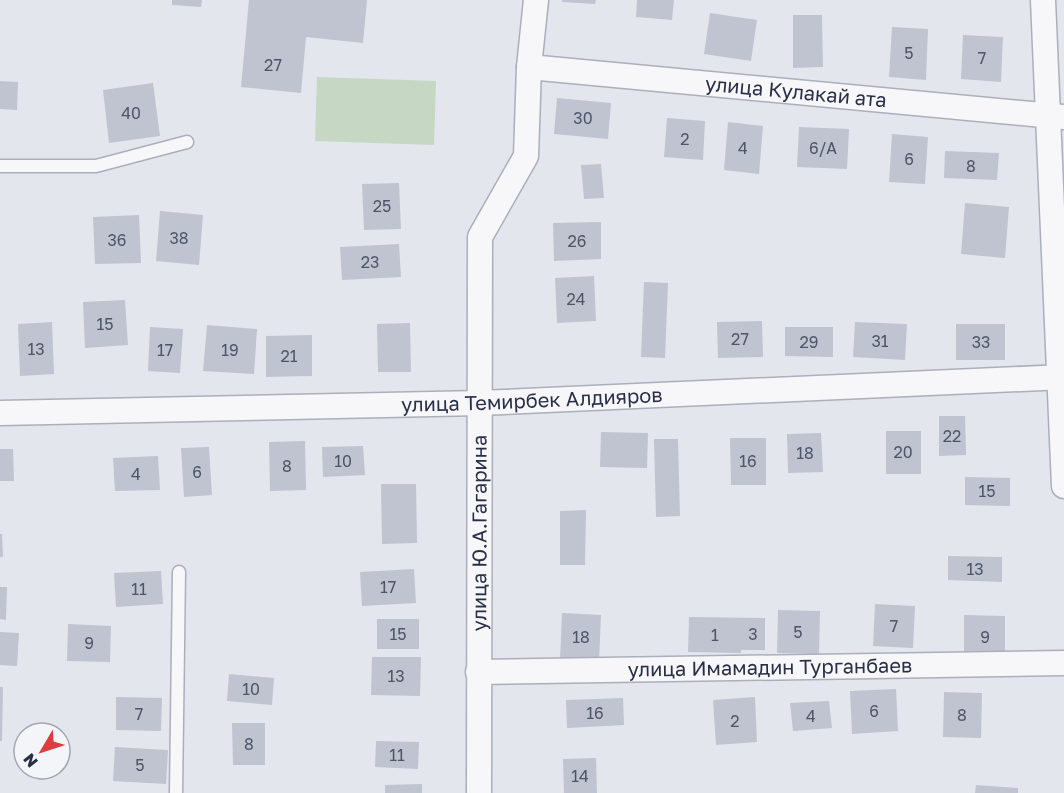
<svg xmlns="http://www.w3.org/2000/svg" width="1064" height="793" font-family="'Golos Text',sans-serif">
	<rect width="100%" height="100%" fill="#e3e6ed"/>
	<path fill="#c6d8c3" d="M317 77 436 81 434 145 315 141Z"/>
	<g fill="#c0c4d0">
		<path d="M172 0H202L201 7 172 5Z"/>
		<path d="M249 0H367L363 43 306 37 301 93 241 87Z"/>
		<path d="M562 0H596L595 4 562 2Z"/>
		<path d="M637 0H674L672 20 636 17Z"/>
		<path d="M710 13 757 20 751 61 704 54Z"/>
		<path d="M793 15H822L823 67 793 68Z"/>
		<path d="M892 27 928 29 926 80 889 77Z"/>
		<path d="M963 35 1003 37 1001 82 961 79Z"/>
		<path d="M0 81 18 82 17 110 0 109Z"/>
		<path d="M153 83 160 136 109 143 103 90Z"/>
		<path d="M557 98 611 103 608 139 554 134Z"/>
		<path d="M667 118 705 121 703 160 664 157Z"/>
		<path d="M728 122 763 126 759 174 724 170Z"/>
		<path d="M799 127 849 129 847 169 797 167Z"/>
		<path d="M892 134 928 137 925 184 889 182Z"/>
		<path d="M945 151 999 153 997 180 944 178Z"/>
		<path d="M601 164 604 198 584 199 581 165Z"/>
		<path d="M399 183 401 229 364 230 362 184Z"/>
		<path d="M965 203 1009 207 1005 258 961 254Z"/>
		<path d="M160 211 203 215 199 265 156 261Z"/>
		<path d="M139 215 141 263 95 264 93 217Z"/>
		<path d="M601 222V259L554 261 553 223Z"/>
		<path d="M399 244 401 277 342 280 340 247Z"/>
		<path d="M594 276 596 321 557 323 555 278Z"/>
		<path d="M644 282 668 283 665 358 641 357Z"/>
		<path d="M125 300 128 345 85 348 83 302Z"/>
		<path d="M762 321 763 357 718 358 717 322Z"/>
		<path d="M52 322 54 374 20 376 18 324Z"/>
		<path d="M855 322 907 324 905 360 853 357Z"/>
		<path d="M410 323 411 372H378L377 324Z"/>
		<rect x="956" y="324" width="49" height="36"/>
		<path d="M207 325 257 329 254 374 203 371Z"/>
		<path d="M150 327 183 329 180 373 148 371Z"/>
		<path d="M785 327H833V357L785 356Z"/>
		<path d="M312 335V376L266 377V336Z"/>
		<path d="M939 416H965L966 455 939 456Z"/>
		<rect x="886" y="431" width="35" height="43"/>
		<path d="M601 432 648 433 647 468 600 467Z"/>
		<path d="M821 433 823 472 788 473 787 434Z"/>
		<path d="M730 438H766V485H731Z"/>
		<path d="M654 439H678L680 516 656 517Z"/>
		<path d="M305 441 306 490 270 491 269 442Z"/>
		<path d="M363 446 365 475 323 477 322 447Z"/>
		<path d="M209 447 212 495 184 497 181 448Z"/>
		<path d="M0 449H13L14 481H0Z"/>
		<path d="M158 456 160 490 115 491 113 458Z"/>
		<path d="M965 477 1010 478V506L965 505Z"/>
		<path d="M381 484H416L417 543 382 544Z"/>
		<path d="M586 510 585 565H560V511Z"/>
		<path d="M0 534H2L3 557H0Z"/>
		<path d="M948 556 1002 557V582L948 580Z"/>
		<path d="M414 569 416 603 362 606 360 572Z"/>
		<path d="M161 571 163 604 116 607 114 573Z"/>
		<path d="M0 587H7L6 620 0 619Z"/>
		<path d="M875 604 915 606 913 648 873 646Z"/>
		<path d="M778 610 820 611 819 654 777 653Z"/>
		<path d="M562 613 601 615 599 662 560 660Z"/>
		<path d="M964 615 1005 616V659L964 658Z"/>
		<path d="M689 617 765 618V650H741V653L688 652Z"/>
		<rect x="377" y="619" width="42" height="30"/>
		<path d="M68 624 111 626 110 662 67 661Z"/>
		<path d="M0 632 19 633 17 666 0 665Z"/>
		<path d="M372 657H421L420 696 371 695Z"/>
		<path d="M229 674 274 678 272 705 227 701Z"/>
		<path d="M0 687H3L2 741H0Z"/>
		<path d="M896 689 898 731 852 734 850 691Z"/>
		<path d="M944 692 982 693 981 738 943 737Z"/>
		<path d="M116 697 162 698 161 731 116 730Z"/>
		<path d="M755 697 757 742 716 745 713 700Z"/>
		<path d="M623 698 624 725 567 728 566 700Z"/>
		<path d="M829 701 832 728 793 731 790 703Z"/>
		<path d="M232 723H265V765H233Z"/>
		<path d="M376 741 419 742 418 769 375 767Z"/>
		<path d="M115 747 168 750 166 784 113 781Z"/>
		<path d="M596 758 597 793H564L563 759Z"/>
		<path d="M422 784V793H385V785Z"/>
		<path d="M976 785 1018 788V793H975Z"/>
	</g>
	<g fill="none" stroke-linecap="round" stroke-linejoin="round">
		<defs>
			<g id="lane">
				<path d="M0 166H96L187 142"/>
				<path d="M176 793 179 572"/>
			</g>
			<g id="street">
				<path d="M1043 0 1064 486"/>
				<path id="s1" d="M529 67 1064 117"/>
				<path id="s2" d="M0 413 480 403 1064 377"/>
				<path id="s3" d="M478 672 1064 663"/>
				<path id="s4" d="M479 793 480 237 526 156 529 67 536 0"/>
			</g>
		</defs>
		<use href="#lane" stroke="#abafbb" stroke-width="15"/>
		<use href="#street" stroke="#abafbb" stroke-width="27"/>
		<use href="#lane" stroke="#f7f7fa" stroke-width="12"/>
		<use href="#street" stroke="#f7f7fa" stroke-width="24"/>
	</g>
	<g text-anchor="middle" stroke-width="5" stroke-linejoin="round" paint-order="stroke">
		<g font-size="16" fill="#4e5469">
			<text x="909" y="59">5</text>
			<text x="982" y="64">7</text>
			<text x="273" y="71">27</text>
			<text x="131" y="119">40</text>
			<text x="583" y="124">30</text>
			<text x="685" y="145">2</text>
			<text x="743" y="154">4</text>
			<text x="823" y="154">6/А</text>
			<text x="909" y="165">6</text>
			<text x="971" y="172">8</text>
			<text x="382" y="212">25</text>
			<text x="179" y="244">38</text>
			<text x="117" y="246">36</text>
			<text x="577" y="247">26</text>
			<text x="370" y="268">23</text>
			<text x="576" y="305">24</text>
			<text x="105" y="330">15</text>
			<text x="740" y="345">27</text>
			<text x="880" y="347">31</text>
			<text x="809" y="348">29</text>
			<text x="981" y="348">33</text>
			<text x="36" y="355">13</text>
			<text x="165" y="356">17</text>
			<text x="230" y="356">19</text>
			<text x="289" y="362">21</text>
			<text x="952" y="442">22</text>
			<text x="903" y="458">20</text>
			<text x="805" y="459">18</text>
			<text x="343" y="467">10</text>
			<text x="748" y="467">16</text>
			<text x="287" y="472">8</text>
			<text x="197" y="478">6</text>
			<text x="136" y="480">4</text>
			<text x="987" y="497">15</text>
			<text x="975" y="575">13</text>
			<text x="388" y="593">17</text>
			<text x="139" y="595">11</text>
			<text x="894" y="632">7</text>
			<text x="798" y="638">5</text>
			<text x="398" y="640">15</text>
			<text x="753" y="640">3</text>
			<text x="715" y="641">1</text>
			<text x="581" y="643">18</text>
			<text x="985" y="643">9</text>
			<text x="89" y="649">9</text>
			<text x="396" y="682">13</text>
			<text x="251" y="695">10</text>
			<text x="874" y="717">6</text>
			<text x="595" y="719">16</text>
			<text x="139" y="720">7</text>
			<text x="962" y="721">8</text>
			<text x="811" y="722">4</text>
			<text x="735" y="727">2</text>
			<text x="249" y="750">8</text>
			<text x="397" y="761">11</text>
			<text x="140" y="771">5</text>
			<text x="580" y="782">14</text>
		</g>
		<g font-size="20" fill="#282f47" stroke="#f3f5f9">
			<text dy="7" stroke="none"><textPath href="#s1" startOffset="268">улица Кулакай ата</textPath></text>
			<text dy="7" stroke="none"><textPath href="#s2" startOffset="532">улица Темирбек Алдияров</textPath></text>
			<text dy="7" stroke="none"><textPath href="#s4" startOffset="260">улица Ю.А.Гагарина</textPath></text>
			<text dy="7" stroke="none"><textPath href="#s3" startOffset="292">улица Имамадин Турганбаев</textPath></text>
		</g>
	</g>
	<g transform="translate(42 751) rotate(231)"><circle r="28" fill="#f3f5f9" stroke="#a2a6b2" stroke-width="1.5"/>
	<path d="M0-4.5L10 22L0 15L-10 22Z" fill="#de3c3e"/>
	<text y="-9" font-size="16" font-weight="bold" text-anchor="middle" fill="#282f47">N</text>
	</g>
</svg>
